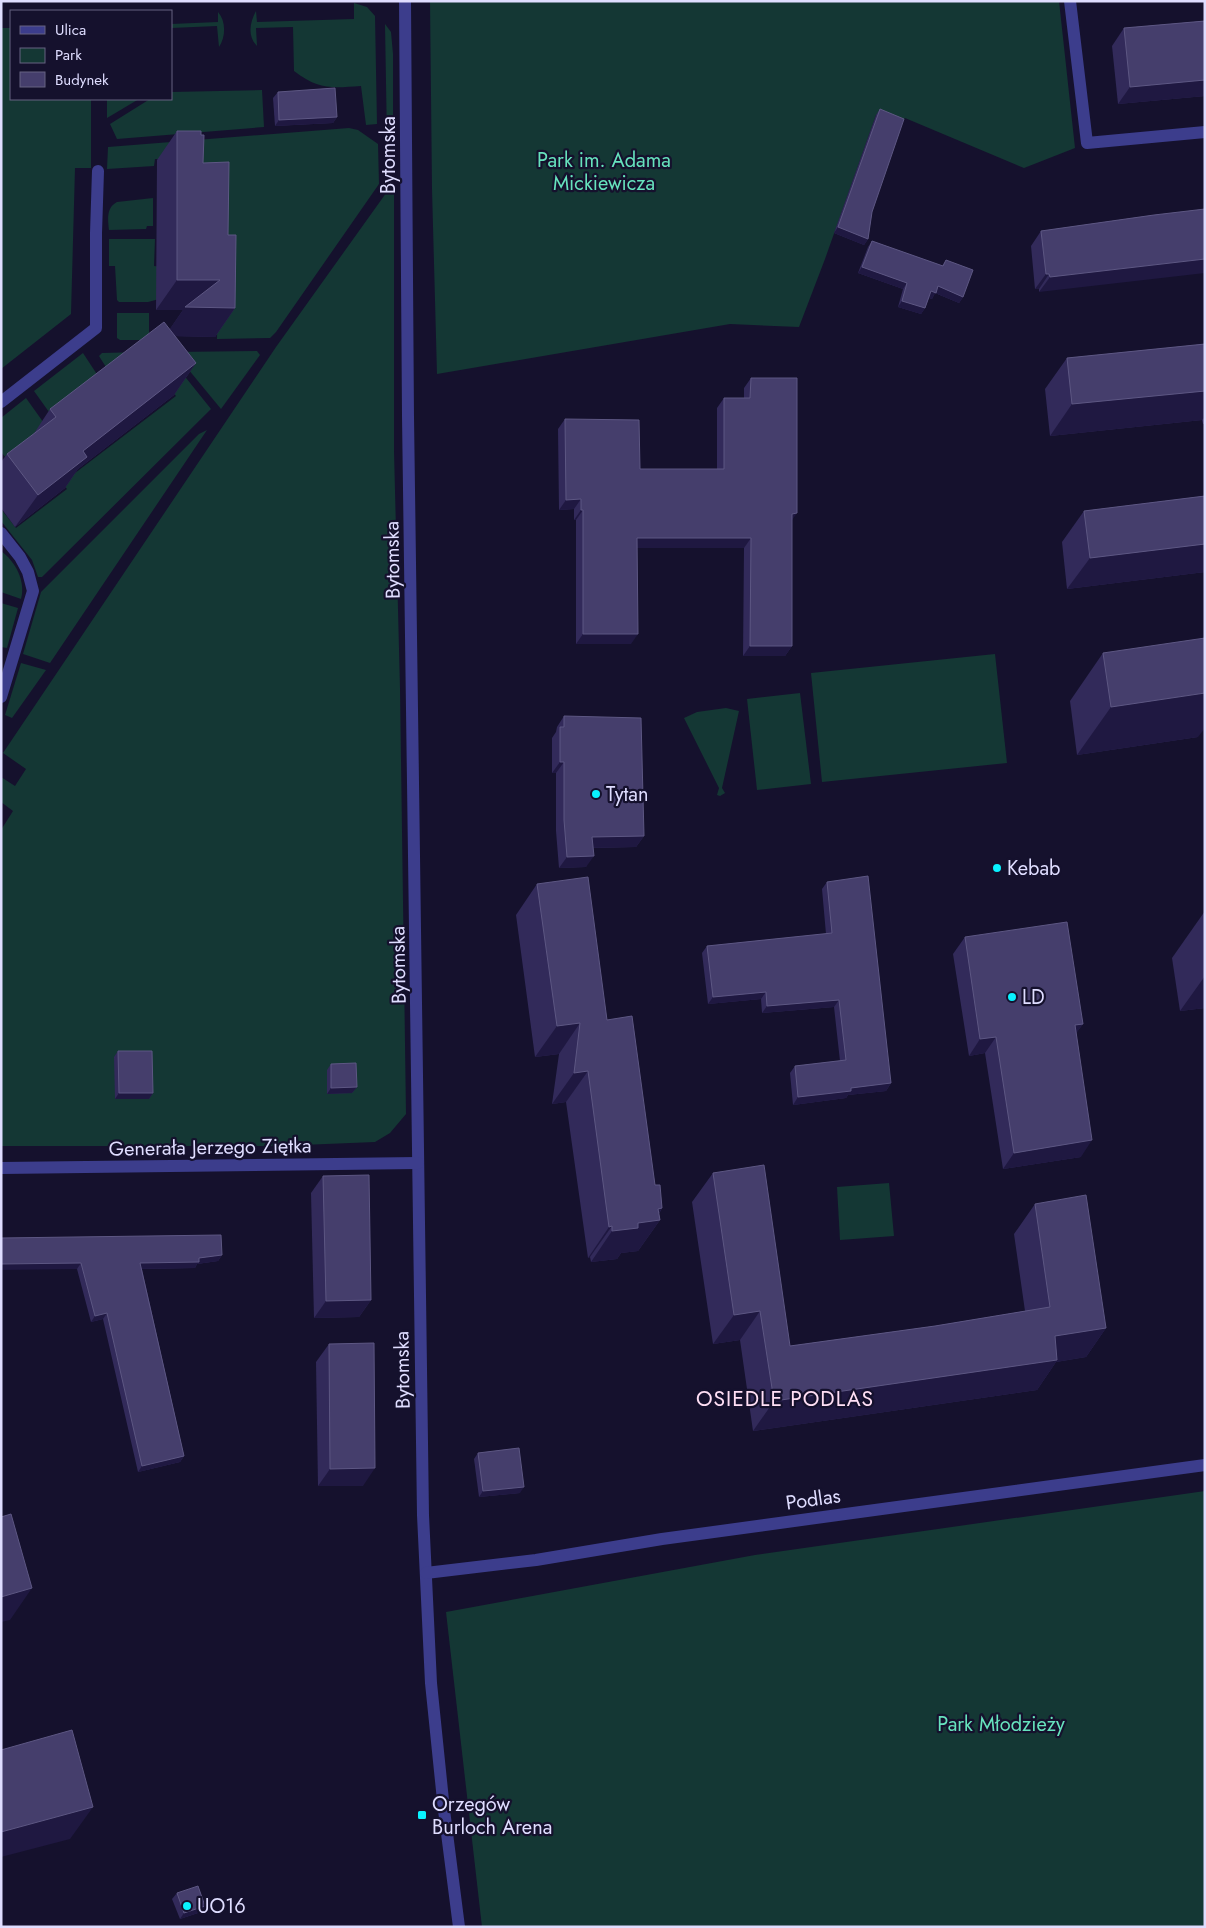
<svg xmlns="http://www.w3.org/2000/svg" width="1206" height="1928" font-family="Jost,sans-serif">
	<rect width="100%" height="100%" fill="#15112d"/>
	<g fill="#143734">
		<path d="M430 1H1059L1075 148 1024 168 905 118 900 125 876 115 825 259 799 327 730 324 437 374 432 189Z"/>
		<path d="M354 3 367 7 375 16 377 124 366 125 361 86C331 88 319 90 294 71L293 27 256 28 257 46C247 36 250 22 256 11L257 22 354 19Z"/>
		<path d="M218 12C226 21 226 37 219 47L217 26 171 28V24L218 22Z"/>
		<path d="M385 24 391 32 393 54V143L387 141Z"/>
		<path d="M1 28H11V99H91V168H75L71 314 1 369Z"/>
		<path d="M262 90 264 127 117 139 110 124 150 99H171V92Z"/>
		<path d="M107 99H139L107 118Z"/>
		<path d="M349 128 358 130 378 144 379 184 276 332 270 338 217 339 218 263 186 159H155L154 166 107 169 108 147Z"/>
		<path d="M394 187V451L400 688 406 1114 390 1133 375 1142 277 1146H1V830L13 811 1 802V777L15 786 26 769 3 753 276 347 389 189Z"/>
		<path d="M153 198V226H147L146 229 109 230C108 219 106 208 117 202Z"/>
		<path d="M109 239H155L154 266 162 267 163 298 148 302H119L117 300 115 266H109Z"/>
		<path d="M117 313H149V340H120L117 338Z"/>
		<path d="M257 351 260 355 221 409 174 352Z"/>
		<path d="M142 352 166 353 211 409 42 577H38L32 560 1 521V509L16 528 67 489 62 483 176 396 142 352 111 375 99 356 102 353Z"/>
		<path d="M83 353 102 382 54 419 34 391Z"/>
		<path d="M26 398 46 426 11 464 1 452V418Z"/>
		<path d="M207 430 50 663 23 654 41 592 199 434Z"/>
		<path d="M1 551C15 561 26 581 21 599L1 592Z"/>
		<path d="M1 603 18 608 7 648 1 647Z"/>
		<path d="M995 654 1007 763 822 782 811 673Z"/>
		<path d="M21 663 46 670 12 718 5 715Z"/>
		<path d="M800 693 811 784 757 790 747 699Z"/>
		<path d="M726 708 739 711 722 788 725 793 720 796 717 795 719 788 684 718 697 712Z"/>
		<path d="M889 1183 894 1236 840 1240 837 1187Z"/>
		<path d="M1205 1491V1927H482L446 1612 755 1555Z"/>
	</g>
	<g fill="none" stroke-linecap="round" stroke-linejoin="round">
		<g stroke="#3c3d8c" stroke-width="12">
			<path d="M405 1 408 416 423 1515 431 1683 444 1810 459 1927"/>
			<path d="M1070 1 1087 143 1205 132"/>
			<path d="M1 402 96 328V233L98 171"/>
			<path d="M1 533 20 557 28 572 33 591 1 697"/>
			<path d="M1 1168 418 1163"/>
			<path d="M426 1573 536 1560 662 1539 1205 1465"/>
		</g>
	</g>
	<g fill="#322a5a">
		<path d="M1205 21V96L1118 104 1112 46 1124 28Z"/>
		<path d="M278 92 337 117 333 123 275 126 273 98Z"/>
		<path d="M880 109 872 212 868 239 864 245 834 233 876 115Z"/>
		<path d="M177 131 203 163 228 235 235 308 215 337 175 336 196 363 174 395 78 469 65 488 15 527 1 508V462L7 454 33 435 50 409 170 329 183 310H156L157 160Z"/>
		<path d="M1154 215 1039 292V289H1035L1031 246 1041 231Z"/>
		<path d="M872 241 942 266 946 260 963 297 959 303 935 293 932 299 929 298 925 308 921 314 898 307 903 289 858 273 868 247Z"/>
		<path d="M1205 344V424H1203L1202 420 1050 436 1045 389 1067 358Z"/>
		<path d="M751 378 792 521V646L785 656H743L744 548H637L631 644H576V520H574V509L559 510 558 429 565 419 640 469H717V408L724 398H744V388Z"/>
		<path d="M1205 496V572L1067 589 1062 542 1084 511Z"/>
		<path d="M1103 653 1198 737 1077 755 1070 701Z"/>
		<path d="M564 716 644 836 636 847 593 848 586 867 559 868 556 831V773H552V738L556 732 557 727Z"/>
		<path d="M827 882 891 1083 886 1091 848 1095 846 1098 793 1105 790 1073 795 1066 840 1061 834 1007 762 1013 761 999 708 1004 702 953 707 946 826 934 822 889Z"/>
		<path d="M537 884 607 1020 655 1185 662 1208 659 1214 660 1220 638 1251 621 1253 617 1259 591 1262 590 1257 588 1258 566 1102 552 1104 559 1054 535 1057 516 915Z"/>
		<path d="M1205 911V1008L1180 1011 1172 958Z"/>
		<path d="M965 937 1083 1024 1076 1033 1081 1157 1003 1169 985 1053 969 1056 953 954Z"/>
		<path d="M118 1051 153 1093 149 1099H115L114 1057Z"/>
		<path d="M331 1064 357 1087 352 1093 327 1094V1070Z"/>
		<path d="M713 1173 790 1346 935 1326 1025 1311 1014 1234 1035 1204 1106 1328 1086 1357 1056 1362 1037 1390 753 1431 740 1340 713 1344 692 1202Z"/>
		<path d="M323 1176 371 1300 359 1317 314 1318 311 1193Z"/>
		<path d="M1 1238 222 1255 218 1261 197 1264 195 1268 142 1269 184 1456 180 1462 138 1472 103 1319 91 1322 77 1269Z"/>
		<path d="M329 1344 363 1486H318L316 1362Z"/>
		<path d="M478 1453 520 1493 479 1497 474 1459Z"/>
		<path d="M177 1893 205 1906 201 1912 180 1919 172 1899Z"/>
	</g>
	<g fill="#1f1841">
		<path d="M1205 80V96L1118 104 1130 87Z"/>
		<path d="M337 117 333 123 275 126 279 120Z"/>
		<path d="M838 227 868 239 864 245 834 233Z"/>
		<path d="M1205 259V273L1039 292 1050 277Z"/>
		<path d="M862 267 907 283 903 289 858 273Z"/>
		<path d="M1046 274H1049L1039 289H1035Z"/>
		<path d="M177 280H220L235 308 215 337 165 336 183 310H156Z"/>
		<path d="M938 286 963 297 959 303 935 293 932 299 927 297 931 291Z"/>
		<path d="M902 301 925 308 921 314 898 307Z"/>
		<path d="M196 363 174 395 78 469 65 488 15 527 38 495 83 451Z"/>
		<path d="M1205 391V417L1202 420 1050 436 1072 404Z"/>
		<path d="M581 499 574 509 559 510 566 500Z"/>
		<path d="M581 510H583L576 520H574Z"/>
		<path d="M797 513 790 523 792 514Z"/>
		<path d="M637 538H751L744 548H630Z"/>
		<path d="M1205 544V572L1067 589 1090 558Z"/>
		<path d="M583 634H638L631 644H576Z"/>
		<path d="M750 646H792L785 656H743Z"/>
		<path d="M1205 693V728L1198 737 1077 755 1111 707Z"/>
		<path d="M560 762H564L556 773H552Z"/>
		<path d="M644 836 636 847 585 848 592 837Z"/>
		<path d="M594 856 586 867 559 868 567 857Z"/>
		<path d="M1205 976V1008L1180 1011Z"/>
		<path d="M766 992 761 999 708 1004 713 997Z"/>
		<path d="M839 1000 834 1007 762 1013 767 1006Z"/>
		<path d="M580 1023 559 1054 535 1057 557 1026Z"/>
		<path d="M1083 1024 1071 1040 1075 1025Z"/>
		<path d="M996 1037 985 1053 969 1056 980 1039Z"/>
		<path d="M588 1071 566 1102 552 1104 574 1073Z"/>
		<path d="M891 1083 886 1091 848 1095 846 1098 793 1105 798 1097 851 1088Z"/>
		<path d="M357 1087 352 1093 327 1094 331 1088Z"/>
		<path d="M119 1093H153L149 1099H115Z"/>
		<path d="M1092 1140 1081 1157 1003 1169 1014 1153Z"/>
		<path d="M662 1208 654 1221 660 1220 638 1251 621 1253 617 1259 591 1262 612 1231 638 1223 658 1209Z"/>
		<path d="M612 1226 590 1257 588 1258 609 1227Z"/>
		<path d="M222 1255 218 1261 197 1264 195 1268 136 1269 140 1263 199 1258Z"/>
		<path d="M81 1263 77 1269 1 1270V1264Z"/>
		<path d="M371 1300 359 1317 314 1318 326 1301Z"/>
		<path d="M760 1311 740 1340 713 1344 734 1315Z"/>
		<path d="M107 1313 103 1319 91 1322 95 1316Z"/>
		<path d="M1106 1328 1086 1357 1056 1362 1037 1390 753 1431 774 1401 1055 1336Z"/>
		<path d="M184 1456 180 1462 138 1472 142 1466Z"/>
		<path d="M375 1468 363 1486H318L330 1469Z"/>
		<path d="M524 1487 520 1493 479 1497 483 1491Z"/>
		<path d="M32 1588 10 1620 1 1622V1597Z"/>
		<path d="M93 1807 70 1839 1 1857V1832Z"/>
		<path d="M205 1906 201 1912 180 1919 184 1913Z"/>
	</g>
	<g fill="#453e6c" stroke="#5d5783">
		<path d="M1205 21V80L1130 87 1124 28Z"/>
		<path d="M335 88 337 117 279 120 278 92Z"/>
		<path d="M880 109 904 119 872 212 868 239 838 227Z"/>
		<path d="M177 131H201V135H204L203 163 229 162 228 235H236L235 308 185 307 220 280H177Z"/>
		<path d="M1205 209V259L1050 277 1049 274H1046L1041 231 1154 215Z"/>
		<path d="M872 241 943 266 946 260 973 270 963 297 938 286 936 293 931 291 925 308 902 301 907 283 862 267Z"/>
		<path d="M164 322 196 363 83 451 87 457 38 495 7 454 56 417 50 409Z"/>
		<path d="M1205 344V391L1072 404 1067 358Z"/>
		<path d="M751 378H797V513L792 514V646H750L751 538H637L638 634H583V510H581V499L566 500 565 419 639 420 640 469H724V398H750Z"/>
		<path d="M1205 496V544L1090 558 1084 511Z"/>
		<path d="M1205 638V693L1111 707 1103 653Z"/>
		<path d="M564 716 641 718 644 836 592 837 594 856 567 857 564 820V762H560V727H564Z"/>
		<path d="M868 876 891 1083 851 1088V1091L798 1097 795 1066 846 1060 839 1000 767 1006 766 992 713 997 707 946 832 933 827 882Z"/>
		<path d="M588 877 607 1020 632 1016 655 1185H660L662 1208 658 1209 660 1220 638 1223V1228L612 1231V1226L609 1227 588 1071 574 1073 580 1023 557 1026 537 884Z"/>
		<path d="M1067 922 1083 1024 1075 1025 1092 1140 1014 1153 996 1037 980 1039 965 937Z"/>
		<path d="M118 1051H152L153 1093H119Z"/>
		<path d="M356 1063 357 1087 331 1088V1064Z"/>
		<path d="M764 1165 790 1346 935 1326 1050 1307 1035 1204 1086 1195 1106 1328 1055 1336 1057 1360 774 1401 760 1311 734 1315 713 1173Z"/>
		<path d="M369 1175 371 1300 326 1301 323 1176Z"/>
		<path d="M221 1235 222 1255 199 1258V1262L140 1263 184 1456 142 1466 107 1313 95 1316 81 1263 1 1264V1238Z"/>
		<path d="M374 1343 375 1468 330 1469 329 1344Z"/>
		<path d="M519 1448 524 1487 483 1491 478 1453Z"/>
		<path d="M11 1514 32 1588 1 1597V1517Z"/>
		<path d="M72 1730 93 1807 1 1832V1750Z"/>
		<path d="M198 1886 205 1906 184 1913 177 1893Z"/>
	</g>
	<g fill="#09f2ff" stroke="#15112d" stroke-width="2">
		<circle cx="596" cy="794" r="5"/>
		<circle cx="997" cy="868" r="5"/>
		<circle cx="1012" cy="997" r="5"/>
		<rect x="417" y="1810" width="10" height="10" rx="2.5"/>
		<circle cx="187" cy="1906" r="5"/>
	</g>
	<g text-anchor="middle" stroke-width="4.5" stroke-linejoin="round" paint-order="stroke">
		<g font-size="20" fill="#dfddff" stroke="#15112d">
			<text transform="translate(388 155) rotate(-90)" y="7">Bytomska</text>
			<text transform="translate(392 560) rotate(-91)" y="7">Bytomska</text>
			<text transform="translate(398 965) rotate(-91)" y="7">Bytomska</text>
			<text transform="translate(210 1147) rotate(-1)" y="7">Generała Jerzego Ziętka</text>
			<text transform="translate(402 1370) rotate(-91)" y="7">Bytomska</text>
			<text transform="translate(813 1499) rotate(-8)" y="7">Podlas</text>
		</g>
		<g font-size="20" fill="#66e2bd" stroke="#15112d">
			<text x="604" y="167">Park im. Adama<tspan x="604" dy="23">Mickiewicza</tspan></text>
			<text x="1001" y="1731">Park Młodzieży</text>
		</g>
		<g font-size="20" fill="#dfddff" stroke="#15112d" text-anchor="start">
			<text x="606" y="801">Tytan</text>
			<text x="1007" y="875">Kebab</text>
			<text x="1022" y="1004">LD</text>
			<text x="432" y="1811">Orzegów<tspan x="432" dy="23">Burloch Arena</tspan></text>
			<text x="197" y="1913">UO16</text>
		</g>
		<g font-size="21" letter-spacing="1" fill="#ffdff5" stroke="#15112d">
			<text x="785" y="1406">OSIEDLE PODLAS</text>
		</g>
	</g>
	<rect width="1206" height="1928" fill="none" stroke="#dfddff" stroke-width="5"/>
	<rect x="10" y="10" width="162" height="90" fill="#15112d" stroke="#666381"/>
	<rect x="20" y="26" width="25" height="8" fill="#3c3d8c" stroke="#666381"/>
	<text x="55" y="35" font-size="15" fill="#dfddff">Ulica</text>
	<rect x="20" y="48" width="25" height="15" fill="#143734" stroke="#666381"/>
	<text x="55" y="60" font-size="15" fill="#dfddff">Park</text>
	<rect x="20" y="72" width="25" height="15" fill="#453e6c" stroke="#666381"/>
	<text x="55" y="85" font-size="15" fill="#dfddff">Budynek</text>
</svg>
